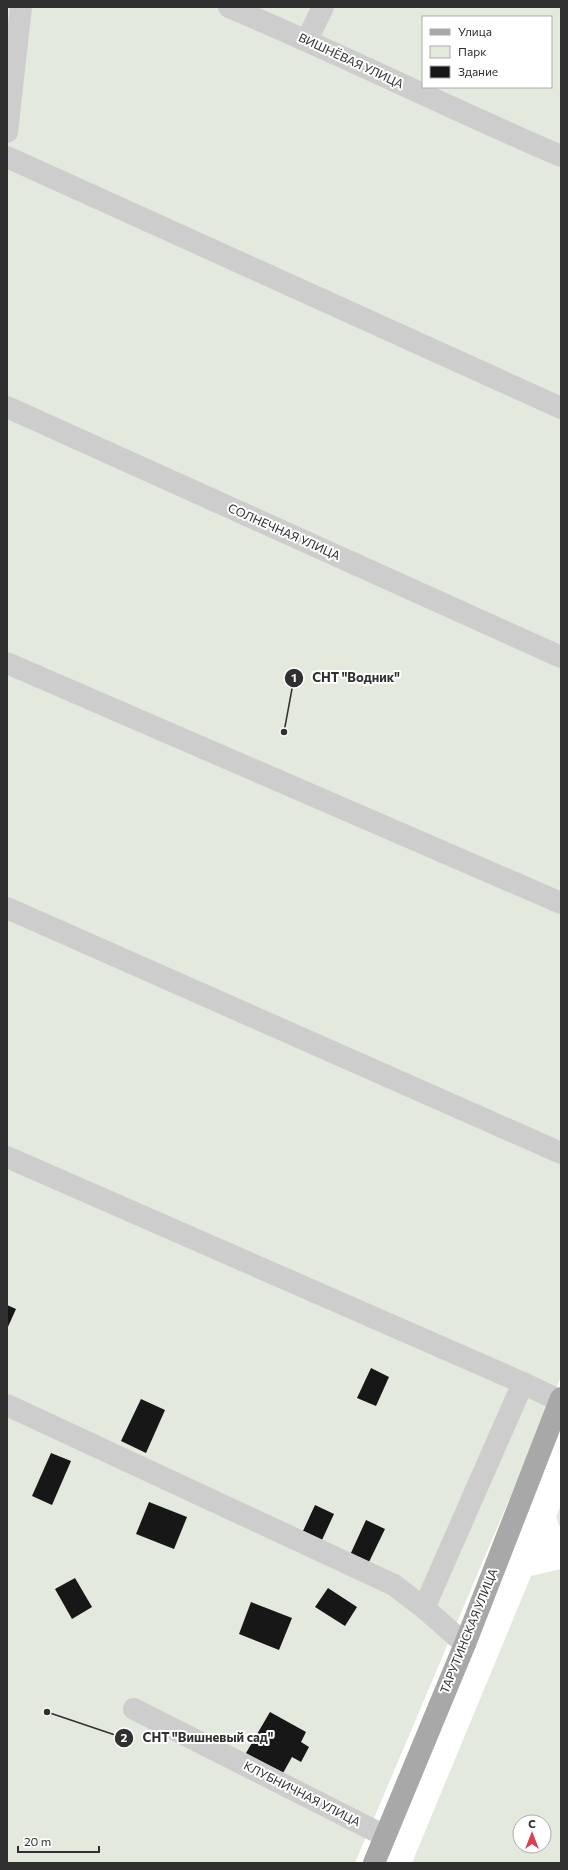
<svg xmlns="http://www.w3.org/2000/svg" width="568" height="1870" font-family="Commissioner,sans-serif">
	<rect width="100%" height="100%" fill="#fff"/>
	<g fill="#e4e9dd" fill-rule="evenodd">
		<path d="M7 7H561V1377L355 1863H7ZM423 17H551V87H423Z"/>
		<path d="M561 1504V1530L556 1517Z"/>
		<path d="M561 1569V1863H412L531 1576ZM520 1822H544V1846H520Z"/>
	</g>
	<g fill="#171717">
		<path d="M7 1305 16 1309 7 1329Z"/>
		<path d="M371 1368 389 1377 376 1406 357 1398Z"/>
		<path d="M141 1399 165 1410 146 1453 121 1441Z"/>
		<path d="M51 1453 71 1461 52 1505 32 1496Z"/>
		<path d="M149 1502 187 1517 174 1549 136 1534Z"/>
		<path d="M315 1505 334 1514 322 1540 303 1531Z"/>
		<path d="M366 1520 385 1529 368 1564 350 1555Z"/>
		<path d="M75 1578 92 1607 72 1619 55 1589Z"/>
		<path d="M328 1588 357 1607 345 1626 315 1607Z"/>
		<path d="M251 1602 292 1618 279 1650 239 1634Z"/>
		<path d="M270 1712 306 1732 301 1742 309 1747 301 1762 292 1757 283 1773 246 1753Z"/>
	</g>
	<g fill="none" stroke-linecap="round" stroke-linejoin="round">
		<g stroke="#cdcdcd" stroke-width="22">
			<path d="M229 7C341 54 449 108 561 156"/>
			<path d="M307 40 323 7"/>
			<path d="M7 132 21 7"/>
			<path d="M7 157 561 408"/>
			<path d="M7 407 561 657"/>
			<path d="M7 663 561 903"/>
			<path d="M7 908 561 1153"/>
			<path d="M7 1157 523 1383 560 1401"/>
			<path d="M7 1405 394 1585 424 1608 465 1644"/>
			<path d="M424 1608 523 1383"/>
			<path d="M134 1709 385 1836"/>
		</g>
		<path stroke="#a8a8a8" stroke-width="22" d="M374 1863 465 1644 561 1398"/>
	</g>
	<g text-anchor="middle" stroke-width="4" stroke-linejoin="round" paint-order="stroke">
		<g font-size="12" fill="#303030" stroke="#fff">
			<text transform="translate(351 61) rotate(25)" y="4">ВИШНЁВАЯ УЛИЦА</text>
			<text transform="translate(284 532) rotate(24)" y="4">СОЛНЕЧНАЯ УЛИЦА</text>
			<text transform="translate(469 1631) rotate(-68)" y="4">ТАРУТИНСКАЯ УЛИЦА</text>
			<text transform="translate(302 1794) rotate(27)" y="4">КЛУБНИЧНАЯ УЛИЦА</text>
		</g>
	</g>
	<path fill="none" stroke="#303030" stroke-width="1.5" d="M284 732L294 678M47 1712L124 1738"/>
	<g fill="#303030" stroke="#fff" stroke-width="1.5">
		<circle cx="284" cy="732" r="4"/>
		<circle cx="47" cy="1712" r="4"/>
		<circle cx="294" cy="678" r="10"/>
		<circle cx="124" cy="1738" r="10"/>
	</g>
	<g font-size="12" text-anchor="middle" font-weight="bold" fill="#fff">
		<text x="294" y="682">1</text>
		<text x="124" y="1742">2</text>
	</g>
	<g font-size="13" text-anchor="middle" font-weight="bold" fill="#303030" stroke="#fff" stroke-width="4" stroke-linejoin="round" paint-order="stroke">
		<text x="356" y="682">СНТ "Водник"</text>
		<text x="208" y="1742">СНТ "Вишневый сад"</text>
	</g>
	<rect width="568" height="1870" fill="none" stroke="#303030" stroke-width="16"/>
	<rect x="422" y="16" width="130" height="72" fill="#ffffff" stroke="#acacac"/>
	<rect x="430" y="29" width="20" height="6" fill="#a8a8a8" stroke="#acacac"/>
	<text x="458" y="36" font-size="12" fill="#303030">Улица</text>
	<rect x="430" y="46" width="20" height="12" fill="#e4e9dd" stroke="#acacac"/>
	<text x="458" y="56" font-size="12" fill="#303030">Парк</text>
	<rect x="430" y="66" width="20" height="12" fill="#171717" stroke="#acacac"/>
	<text x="458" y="76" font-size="12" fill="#303030">Здание</text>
	<g transform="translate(532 1834)"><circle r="19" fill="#ffffff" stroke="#acacac"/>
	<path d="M0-3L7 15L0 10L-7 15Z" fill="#da4052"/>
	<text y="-6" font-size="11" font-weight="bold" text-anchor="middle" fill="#303030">С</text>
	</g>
	<path d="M18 1846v6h81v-6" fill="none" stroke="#303030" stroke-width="2"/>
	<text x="24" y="1846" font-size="12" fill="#303030" stroke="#ffffff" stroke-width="3" paint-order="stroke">20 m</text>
</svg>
